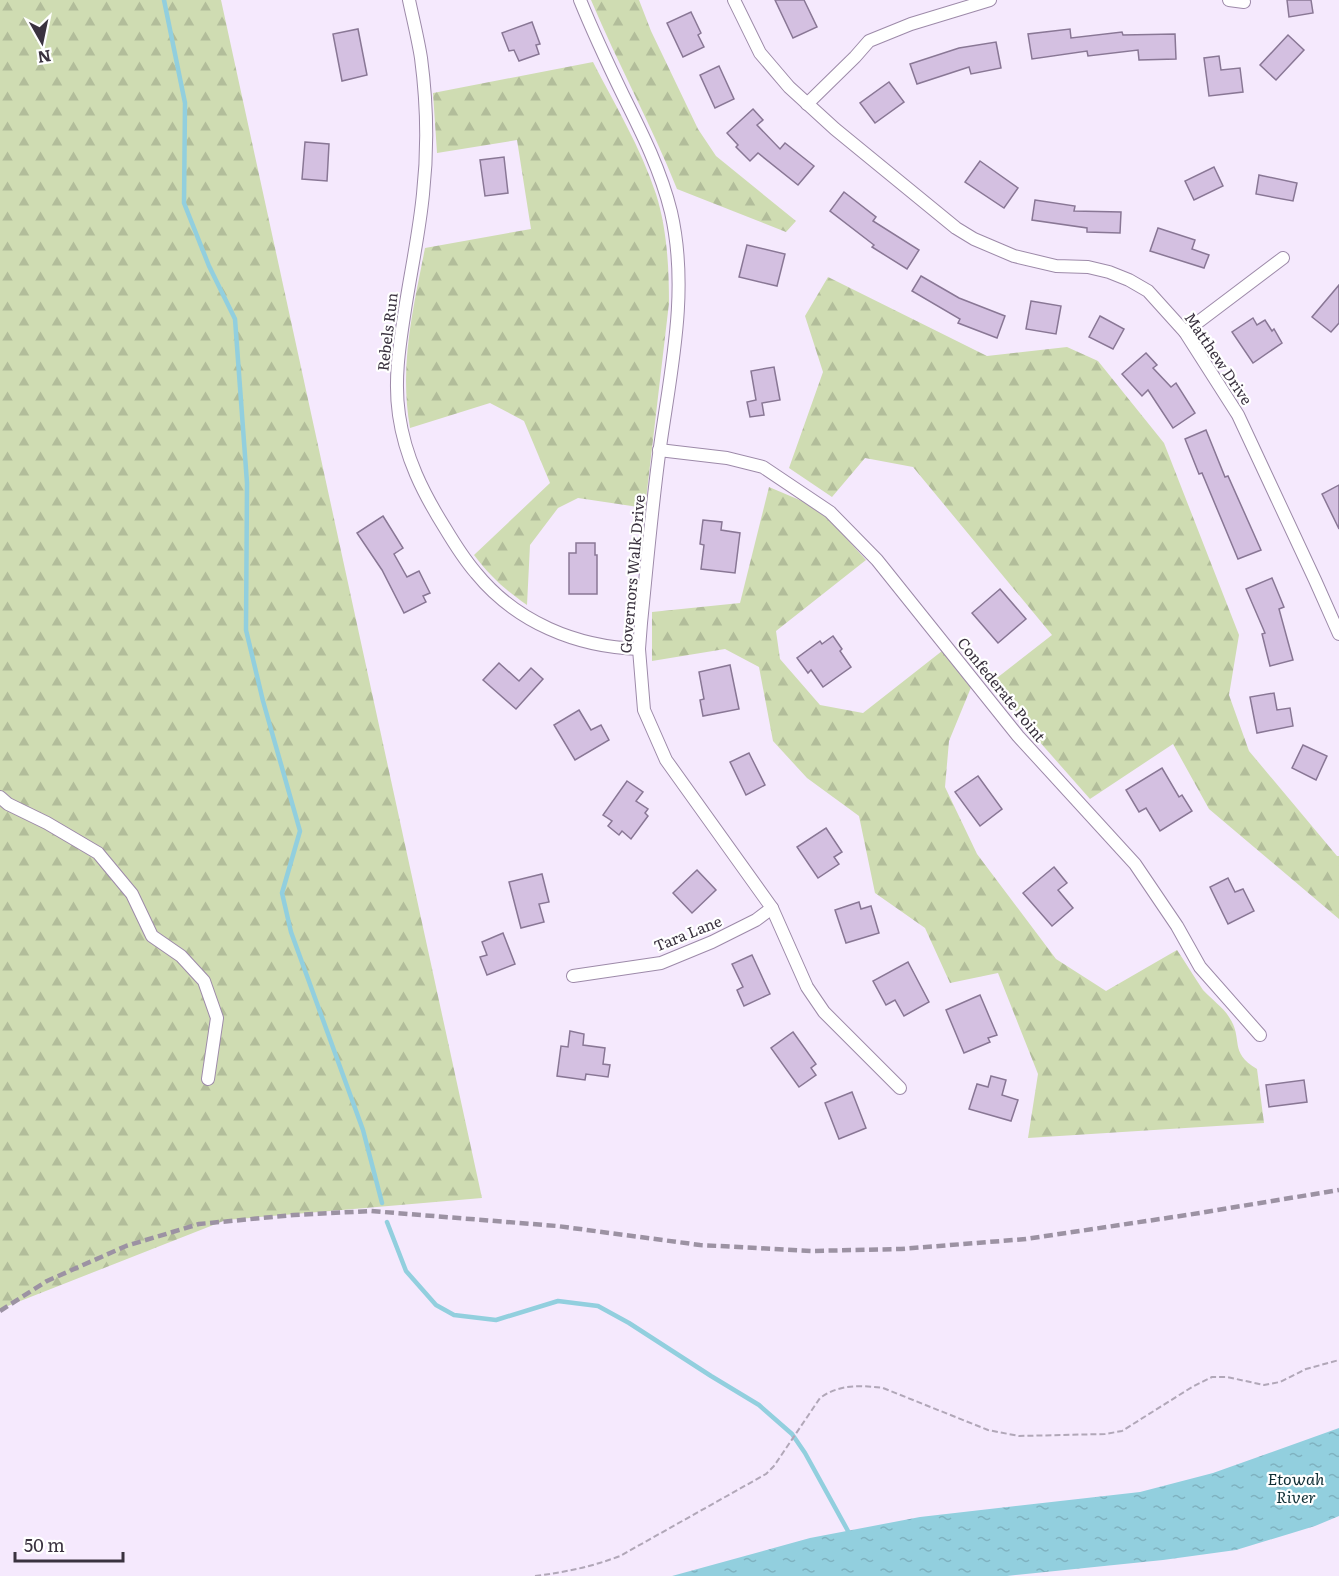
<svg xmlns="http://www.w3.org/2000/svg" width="1339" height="1576" font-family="Literata,serif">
	<defs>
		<pattern id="forest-firs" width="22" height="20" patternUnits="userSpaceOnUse" patternTransform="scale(1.5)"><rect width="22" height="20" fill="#cfdcb2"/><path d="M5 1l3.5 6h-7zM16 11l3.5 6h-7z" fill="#b2bd9a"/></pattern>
		<pattern id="water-ripples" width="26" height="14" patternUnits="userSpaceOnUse" patternTransform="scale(1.5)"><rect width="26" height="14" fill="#92cfde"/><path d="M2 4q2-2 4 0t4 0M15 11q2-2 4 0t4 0" fill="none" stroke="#7fb2c0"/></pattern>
	</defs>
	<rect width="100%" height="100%" fill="#f5e9fd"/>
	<g fill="url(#forest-firs)">
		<path d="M0 0H221L482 1198 226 1220 0 1309Z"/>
		<path d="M591 0H639L651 31 698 129 716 156 796 221 786 232 677 189C651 124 618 64 591 0Z"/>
		<path d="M593 62C615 105 641 148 656 194 667 229 669 267 669 303L645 508 578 498 558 508 530 545 527 605C505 590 490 576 474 555L550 483 524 421 490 403 410 428C399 365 413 310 425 248L531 229 517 140 437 153 433 93Z"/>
		<path d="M828 277 987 356 1067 347 1098 361 1164 443 1239 635 1229 695 1249 751 1337 856H1339V919L1209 809 1173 744 1090 799 1038 740 993 681 1052 635 913 467 865 458 832 497 789 468 823 372 805 316Z"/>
		<path d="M769 487 802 501 829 519 866 560 776 631 780 659 820 705 863 713 942 651 972 685 949 741 945 787 977 854 1056 959 1106 991 1177 950C1186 963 1194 977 1203 990 1211 999 1223 1007 1229 1017 1244 1039 1228 1052 1257 1069L1264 1123 1028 1138 1038 1074 998 973 950 983 925 928 875 893 859 816 807 778 773 741 759 667 725 649 652 661V612L740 603Z"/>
	</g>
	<path fill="url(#water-ripples)" d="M1339 1428V1516L1315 1526 1236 1550 1163 1560 1007 1576H672L810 1538 920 1517 1140 1492 1213 1473Z"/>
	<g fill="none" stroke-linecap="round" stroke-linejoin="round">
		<g stroke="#92cfde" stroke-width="4.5">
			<path d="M164 0 185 103 184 203 209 266 235 319 247 483 246 630 263 701 300 831 282 893 291 932 363 1130 382 1203"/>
			<path d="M387 1222 406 1271 436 1305 454 1315 496 1320 558 1301 598 1306 629 1323 711 1376 759 1405 792 1434 805 1453 848 1531"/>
		</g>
	</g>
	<g fill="#d4c0e1" stroke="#897795" stroke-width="1.5">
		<path d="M775 0H804L817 27 793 38Z"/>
		<path d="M1287 0H1311L1313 13 1289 17Z"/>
		<path d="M691 12 701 33 698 35 704 47 683 57 667 23Z"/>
		<path d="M532 22 540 44 536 45 539 54 519 61 514 50 509 51 502 33Z"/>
		<path d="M358 29 367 75 342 81 333 34Z"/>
		<path d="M1070 29 1071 38 1122 32 1123 35 1175 34 1176 59 1139 60 1138 50 1088 56 1087 51 1032 59 1028 34Z"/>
		<path d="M1288 35 1304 50 1276 80 1260 65Z"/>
		<path d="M996 42 1001 68 971 74 969 67 917 84 910 64 959 48Z"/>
		<path d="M1219 56 1221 70 1240 68 1243 92 1209 96 1204 58Z"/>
		<path d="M719 66 734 99 715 108 700 75Z"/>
		<path d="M889 82 904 102 875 123 860 103Z"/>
		<path d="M753 109 763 120 757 125 780 149 785 143 814 166 798 185 758 153 750 161 736 147 738 145 727 133Z"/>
		<path d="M305 142 329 144 327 181 302 179Z"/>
		<path d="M504 157 508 193 485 196 480 160Z"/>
		<path d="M980 161 1018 188 1004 208 965 182Z"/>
		<path d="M1214 167 1223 186 1194 200 1185 181Z"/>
		<path d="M1259 175 1297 183 1293 201 1256 194Z"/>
		<path d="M844 192 876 217 873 221 919 250 907 269 872 247 874 245 830 211Z"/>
		<path d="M1035 200 1075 206 1074 211 1121 212 1120 233 1087 232V228L1032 220Z"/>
		<path d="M1158 228 1195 240 1192 249 1209 255 1204 268 1150 251Z"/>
		<path d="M747 245 785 254 777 286 739 277Z"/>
		<path d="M921 276 959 298 1005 316 997 338 958 323 960 319 912 291Z"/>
		<path d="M1339 285V323L1331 332 1312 317Z"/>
		<path d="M1031 301 1061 306 1056 334 1026 329Z"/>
		<path d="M1100 316 1124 329 1113 349 1089 337Z"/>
		<path d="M1253 318 1257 325 1265 320 1272 331 1274 329 1282 343 1253 363 1232 332Z"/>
		<path d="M1146 353 1157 365 1153 368 1171 387 1176 383 1195 413 1173 428 1148 390 1142 396 1122 374Z"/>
		<path d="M774 367 780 400 762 403 764 415 750 417 747 402 756 400 751 371Z"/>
		<path d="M1206 430 1225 477 1228 476 1261 550 1238 559 1202 473 1199 474 1185 439Z"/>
		<path d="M1339 485V529L1322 494Z"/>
		<path d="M383 516 403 548 394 554 407 577 419 571 430 593 423 596 426 602 404 613 382 570 357 533Z"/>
		<path d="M703 520 722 522 721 530 740 533 735 573 701 569 704 545 700 544Z"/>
		<path d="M576 543H595V555H597V594H569V553H576Z"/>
		<path d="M1272 578 1284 607 1279 609 1293 660 1270 666 1262 634 1265 633 1246 589Z"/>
		<path d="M1000 589 1026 619 998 643 972 613Z"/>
		<path d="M833 636 842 649 840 651 851 667 823 687 811 670 808 673 797 658 820 641 822 644Z"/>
		<path d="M499 663 519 681 531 668 543 679 516 709 483 680Z"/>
		<path d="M730 665 739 709 703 716 700 700 704 699 699 672Z"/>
		<path d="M1274 693 1277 710 1290 708 1293 726 1257 733 1250 697Z"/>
		<path d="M579 710 591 730 601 725 609 740 575 760 554 725Z"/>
		<path d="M1303 745 1327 756 1316 780 1292 768Z"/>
		<path d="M749 753 765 785 746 795 730 762Z"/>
		<path d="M1162 768 1179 797 1182 795 1192 811 1160 831 1146 808 1139 812 1126 790Z"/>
		<path d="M978 776 1002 809 980 826 955 792Z"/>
		<path d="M627 781 643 792 636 801 648 809 645 813 648 816 631 839 622 831 619 835 608 826 612 821 603 815Z"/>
		<path d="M826 828 842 852 834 857 839 864 818 878 797 847Z"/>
		<path d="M1054 867 1067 883 1058 890 1073 908 1052 926 1023 893Z"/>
		<path d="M697 870 716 890 692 913 673 893Z"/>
		<path d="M542 874 549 902 539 904 544 922 521 928 509 882Z"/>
		<path d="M1228 878 1235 892 1243 889 1254 911 1228 924 1210 887Z"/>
		<path d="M859 902 861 909 871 906 879 933 846 943 835 910Z"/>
		<path d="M503 933 515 964 487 975 480 957 487 955 482 942Z"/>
		<path d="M752 955 770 994 744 1006 737 990 743 987 732 964Z"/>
		<path d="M908 962 929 1002 904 1016 895 1000 886 1005 873 981Z"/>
		<path d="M980 995 997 1035 988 1038 990 1042 964 1053 946 1010Z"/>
		<path d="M570 1031 584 1034 583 1045 605 1048 603 1064 610 1065 608 1077 586 1074 585 1080 557 1076 561 1046 568 1047Z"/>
		<path d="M793 1032 816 1064 811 1068 816 1075 799 1087 771 1048Z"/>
		<path d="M991 1076 1006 1080 1002 1095 1018 1100 1011 1121 969 1109 977 1084 988 1087Z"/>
		<path d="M1304 1080 1307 1102 1269 1107 1266 1085Z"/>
		<path d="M852 1092 866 1128 839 1139 825 1103Z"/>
	</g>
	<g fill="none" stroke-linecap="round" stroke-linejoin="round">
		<defs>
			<g id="street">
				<path d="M409 0C413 19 418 39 421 58 427 103 428 149 423 194 419 235 410 275 404 316 399 348 394 382 399 415 405 457 423 493 445 528 454 543 464 559 476 573 516 622 576 647 639 649"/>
				<path d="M580 0C593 32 608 64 623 95 642 133 661 171 671 212 689 290 671 369 660 447 652 505 647 564 641 623L639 649 644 710 666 760 772 908 807 987 824 1012 900 1088"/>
				<path d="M734 0 760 53 789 87 835 129 956 228 974 239 1014 256 1056 266 1088 267 1109 272 1129 280 1148 291 1185 332 1238 415 1315 580 1339 634"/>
				<path d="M1229 0 1244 2"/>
				<path d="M807 104 855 57 869 41 911 24 990 0"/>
				<path d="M1185 332 1283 258"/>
				<path d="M659 450 727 458 763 467 830 512 877 560 1018 736 1135 864 1177 926 1200 967 1260 1035"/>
				<path d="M0 797 8 804 47 823 98 853 132 894 152 936 181 956 204 981 217 1018 208 1079"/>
				<path d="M573 976 661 963 712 942 756 920 772 908"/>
			</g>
		</defs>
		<use href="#street" stroke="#9d8aa9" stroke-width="14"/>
		<path stroke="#b1a7b8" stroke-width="2" stroke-dasharray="6 3" stroke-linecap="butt" d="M535 1576C566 1572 591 1567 620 1556L766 1474 774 1466 820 1398C839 1384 861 1385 883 1388L988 1430 1019 1436 1105 1434 1122 1431 1192 1387 1212 1377H1227L1264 1385 1280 1382 1306 1369 1339 1360"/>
		<use href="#street" stroke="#fff" stroke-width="12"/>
		<path stroke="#9c92a3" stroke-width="4.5" stroke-dasharray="9 4.5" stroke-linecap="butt" d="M0 1311 47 1281 126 1246 199 1224 294 1215 371 1211 557 1226 700 1245 811 1251 901 1249 1026 1239 1187 1215 1339 1190"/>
	</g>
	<g text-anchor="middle" stroke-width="4.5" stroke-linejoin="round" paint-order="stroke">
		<g font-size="15" fill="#3a323f" stroke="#fff">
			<text transform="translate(388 332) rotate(-83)" y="5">Rebels Run</text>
			<text transform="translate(1218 359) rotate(56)" y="5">Matthew Drive</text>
			<text transform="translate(633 574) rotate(-85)" y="5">Governors Walk Drive</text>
			<text transform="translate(1001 690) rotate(51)" y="5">Confederate Point</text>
			<text transform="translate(688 934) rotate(-22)" y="5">Tara Lane</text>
		</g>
		<g font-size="16" font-style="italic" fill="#0f2e35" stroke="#fff">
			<text x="1296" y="1485">Etowah<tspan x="1296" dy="18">River</tspan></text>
		</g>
	</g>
	<g transform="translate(42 42) rotate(171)" stroke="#ffffff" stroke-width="4.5" paint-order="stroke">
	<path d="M0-4.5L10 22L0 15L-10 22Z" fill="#3a323f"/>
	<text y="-9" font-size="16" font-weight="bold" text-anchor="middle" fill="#3a323f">N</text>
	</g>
	<path d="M15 1552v9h108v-9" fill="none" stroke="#3a323f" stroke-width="3"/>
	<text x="24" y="1552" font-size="18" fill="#3a323f" stroke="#ffffff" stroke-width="4.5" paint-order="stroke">50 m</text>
</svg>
